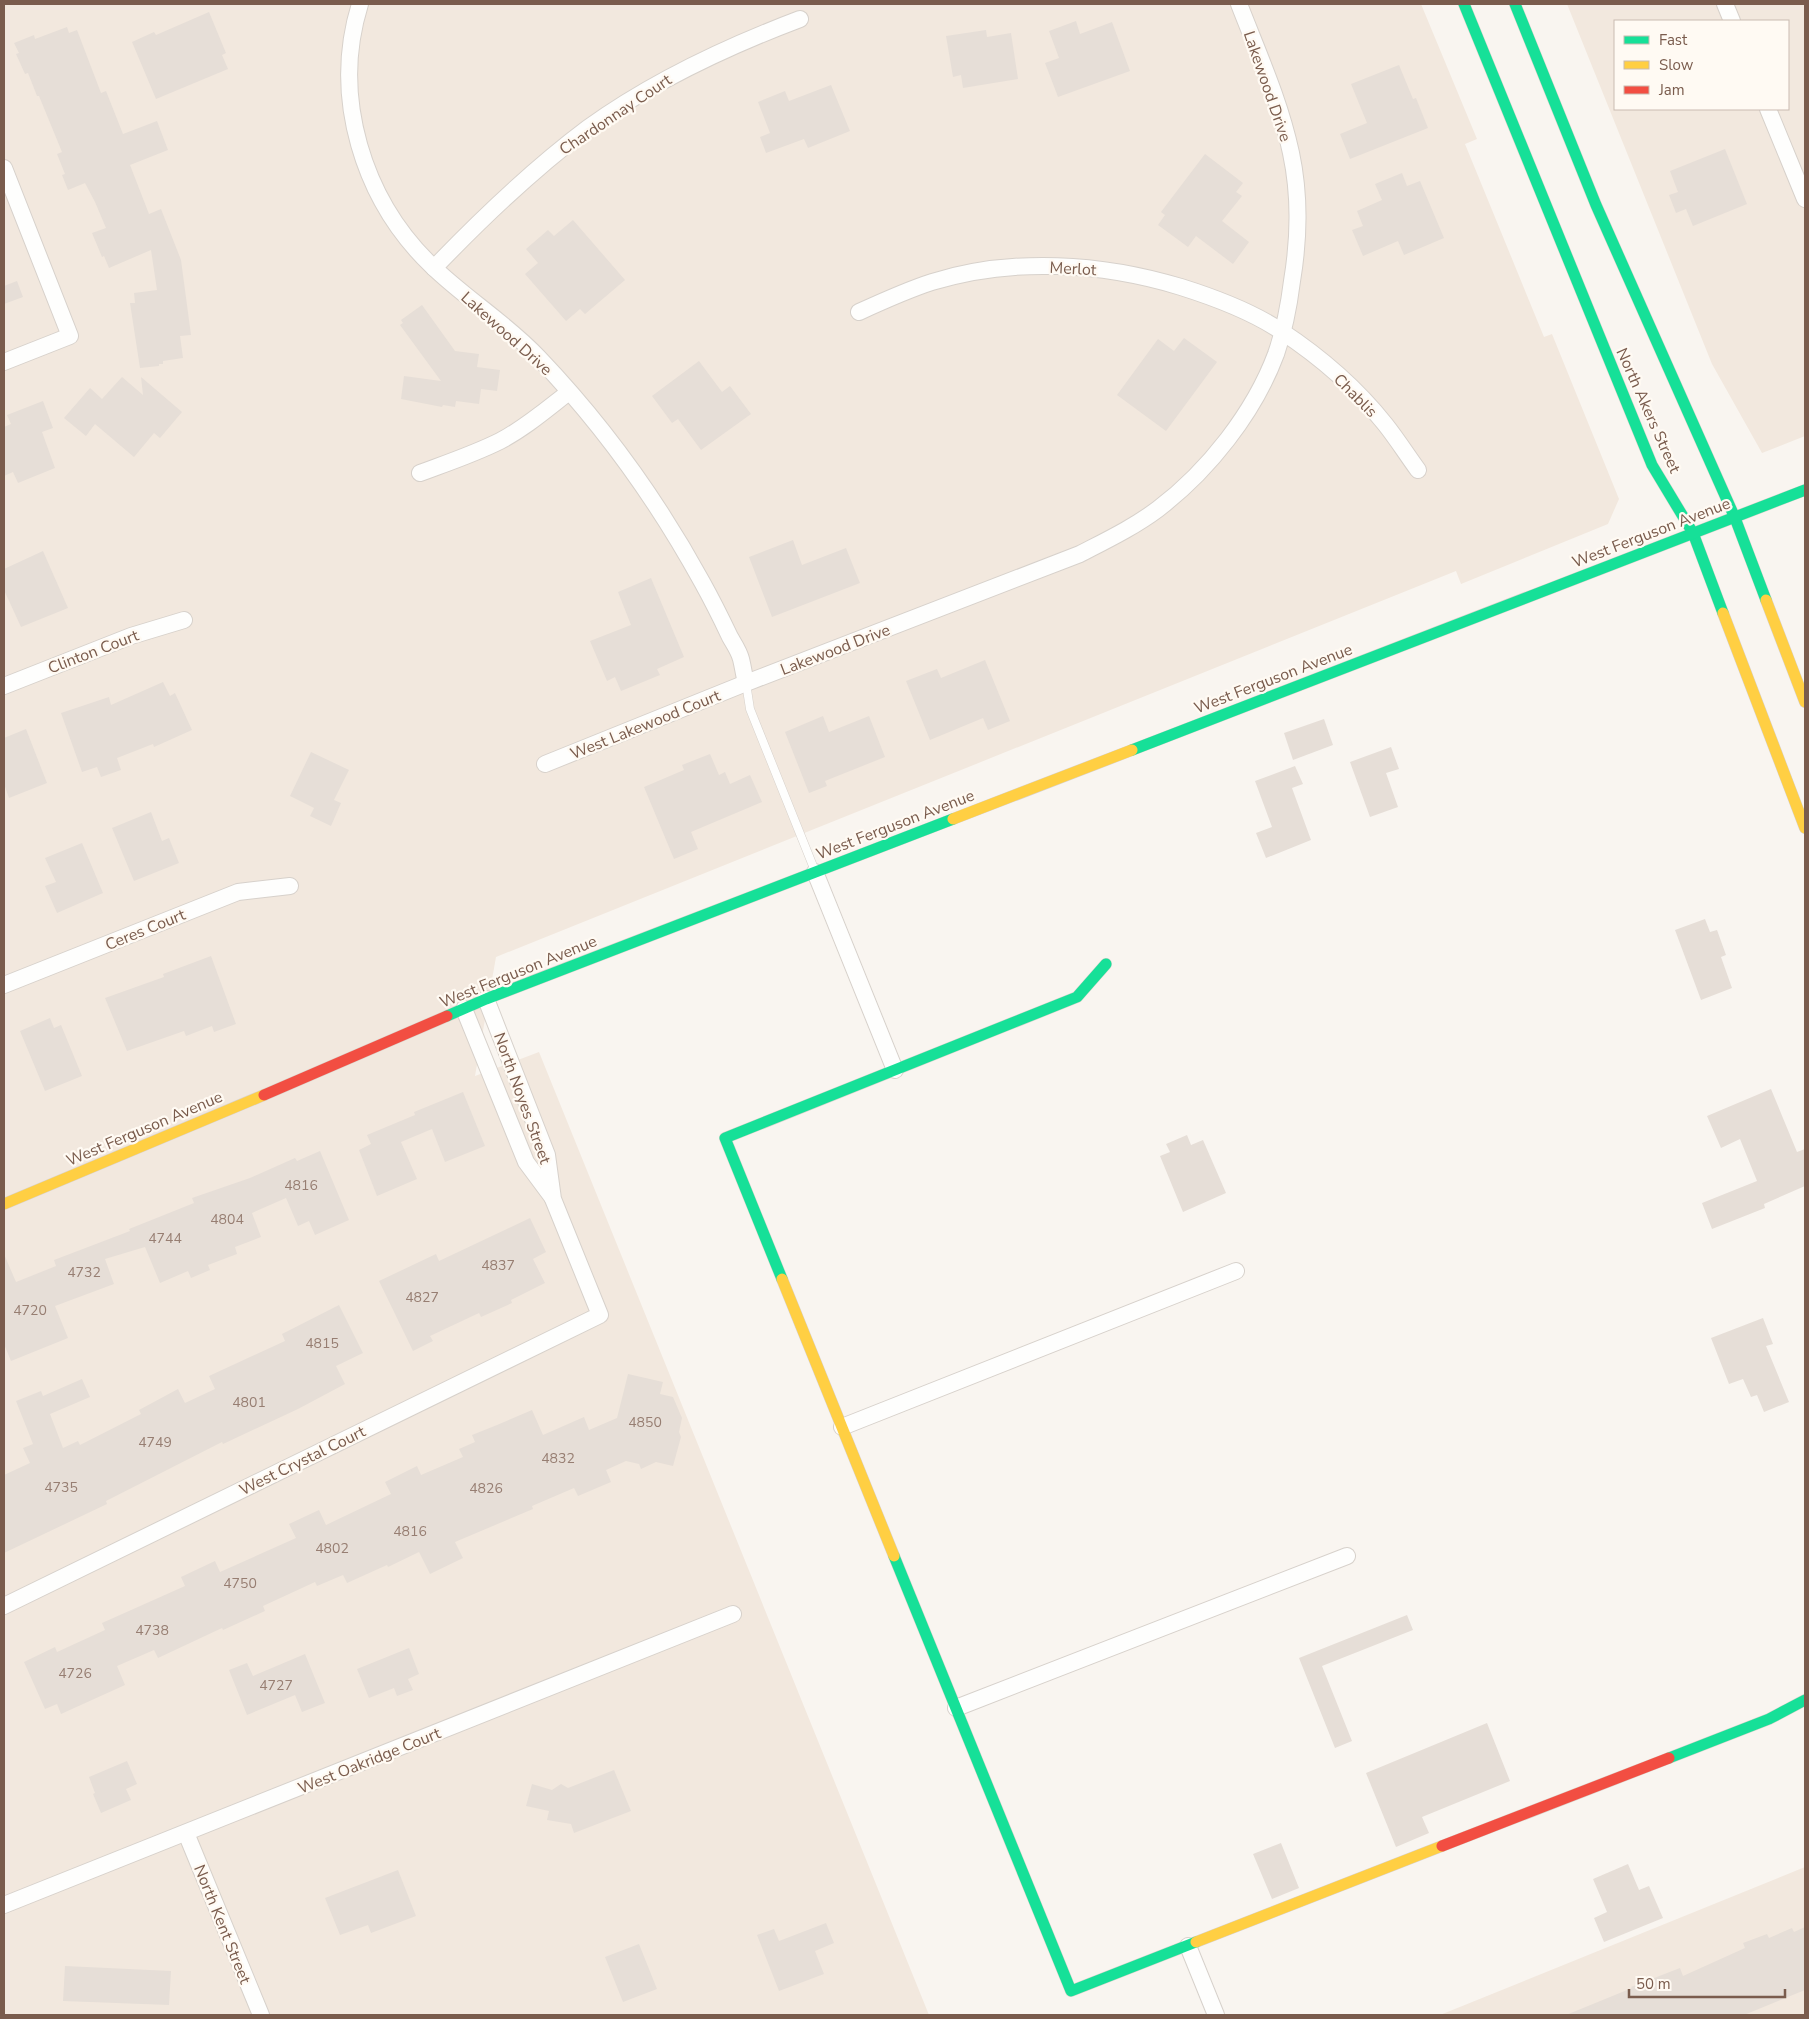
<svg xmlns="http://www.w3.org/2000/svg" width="1809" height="2019" font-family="'Nunito Sans',sans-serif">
	<rect width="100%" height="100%" fill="#f9f5f0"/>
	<g fill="#f2e8de" fill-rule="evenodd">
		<path d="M4 4H1421L1477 139 1465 144 1544 337 1552 334 1619 499 1608 524 1461 584 1456 571 496 957 475 1076 539 1052 929 2015H4Z"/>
		<path d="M1567 4H1805V436L1762 453 1712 364ZM1615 21H1788V109H1615Z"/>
		<path d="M1805 1867V2015H1440Z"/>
	</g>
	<g fill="#e6ded7">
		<path d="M209 12 226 53 222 55 228 69 156 99 132 42 154 32 156 35Z"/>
		<path d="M1076 21 1080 34 1112 22 1130 71 1058 97 1045 63 1059 58 1049 31Z"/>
		<path d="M67 27 69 33 77 30 101 93 106 91 123 134 157 121 168 150 130 165 149 214 161 209 181 260 191 335 180 336 183 358 163 361V364H159V366L140 368 130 303H135L134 293 157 290 151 250 109 268 104 256 102 257 92 233 106 228 95 202 85 183 68 190 62 175 65 174 57 154 62 152 39 96H37L28 73 25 74 16 54 19 53 14 43 34 35 35 39Z"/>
		<path d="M986 30 987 37 1011 33 1018 79 963 88 961 75 953 77 946 36Z"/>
		<path d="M1399 65 1413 99 1416 98 1428 128 1350 159 1340 134 1367 123 1351 84Z"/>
		<path d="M831 85 850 131 808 148 804 139 766 153 760 137 770 133 758 102 785 91 789 101Z"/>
		<path d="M1725 149 1747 204 1693 226 1686 209 1676 213 1669 195 1678 192 1670 171Z"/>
		<path d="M1205 154 1243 183 1236 192 1242 196 1222 221 1249 242 1233 264 1196 236 1188 247 1158 225 1165 215 1161 212Z"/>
		<path d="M1402 173 1407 186 1420 181 1444 238 1404 255 1398 241 1363 256 1352 230 1363 226 1357 211 1382 200 1375 184Z"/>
		<path d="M573 220 625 280 585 314 580 309 566 321 525 274 538 263 526 249 548 230 554 236Z"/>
		<path d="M17 281 23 297 4 304V286Z"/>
		<path d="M422 305 455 351 479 354 477 367 500 370 497 391 481 389 479 404 456 401 455 407 443 405 442 407 401 399 404 376 441 381 400 325 403 323 401 320Z"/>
		<path d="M1184 338 1217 362 1166 431 1117 395 1158 339 1174 351Z"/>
		<path d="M699 361 722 392 730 386 751 414 701 450 678 419 672 423 652 396Z"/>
		<path d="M122 377 143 395 141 377 182 412 160 438 154 433 134 457 95 424 86 436 64 418 90 388 102 399Z"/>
		<path d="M43 401 53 428 42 432 55 468 18 483 13 472 4 476V427L11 424 7 415Z"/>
		<path d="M793 540 802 565 846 548 860 583 772 617 749 557Z"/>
		<path d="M43 551 68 608 21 627 4 590V569Z"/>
		<path d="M651 578 684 657 657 669 660 675 621 691 615 677 607 681 590 641 631 625 618 592Z"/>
		<path d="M985 660 1010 721 988 730 983 718 930 740 906 681 937 669 941 678Z"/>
		<path d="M163 682 170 696 175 693 192 730 154 747 153 744 117 758 121 770 101 777 97 767 82 772 61 713 109 697 111 705Z"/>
		<path d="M823 716 829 732 869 716 885 757 825 781 827 786 809 793 785 732Z"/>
		<path d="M1324 719 1333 745 1293 760 1284 733Z"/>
		<path d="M26 729 47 783 9 798 4 784V738Z"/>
		<path d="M1391 747 1399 769 1386 773 1398 807 1370 817 1350 762Z"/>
		<path d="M311 752 349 770 334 800 341 803 331 826 310 816 314 808 290 796Z"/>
		<path d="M710 754 719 775 725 772 730 784 750 775 762 802 691 832 698 849 674 859 644 787 684 770 682 765Z"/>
		<path d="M1295 766 1303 784 1292 788 1311 840 1266 858 1256 833 1272 827 1255 781Z"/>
		<path d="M151 812 162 841 169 838 179 863 134 881 112 828Z"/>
		<path d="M82 843 103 893 57 913 45 886 56 882 45 858Z"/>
		<path d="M1705 919 1710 932 1717 930 1726 955 1721 957 1732 988 1701 1000 1675 930Z"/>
		<path d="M211 956 236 1024 214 1032 212 1026 186 1036 184 1031 127 1051 105 998 164 977 163 974Z"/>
		<path d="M50 1018 54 1028 61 1025 82 1076 45 1091 20 1031Z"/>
		<path d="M1771 1089 1797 1152 1805 1149V1186L1764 1204 1765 1208 1712 1229 1702 1203 1757 1181 1740 1139 1721 1148 1707 1116Z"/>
		<path d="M463 1092 485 1146 445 1162 432 1129 401 1142 417 1179 377 1196 359 1150 371 1144 367 1135 415 1115 414 1112Z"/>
		<path d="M1187 1135 1191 1145 1203 1140 1226 1193 1183 1212 1160 1156 1170 1152 1166 1144Z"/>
		<path d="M320 1151 349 1220 315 1235 309 1221 298 1226 286 1198 252 1213 261 1237 235 1247 237 1254 208 1265 210 1270 191 1278 188 1271 160 1283 145 1247 105 1259 114 1284 55 1306 68 1338 11 1361 4 1344V1254L16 1282 56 1266 54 1260 130 1231 129 1229 194 1203 192 1198 250 1178 295 1158 297 1161Z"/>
		<path d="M530 1218 546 1252 533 1259 545 1283 511 1300 512 1303 481 1317 479 1313 430 1336 433 1341 413 1351 379 1281 436 1254 439 1261Z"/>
		<path d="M339 1305 363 1353 336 1366 345 1384 298 1409 223 1444 222 1442 106 1501 107 1504 4 1553V1475L30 1463 23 1448 33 1444 16 1401 41 1391 43 1396 82 1379 90 1397 50 1414 63 1448 78 1441 80 1445 141 1414 139 1410 178 1389 185 1403 215 1389 209 1376 285 1341 282 1334Z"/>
		<path d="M1763 1318 1773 1344 1766 1346 1789 1402 1764 1412 1757 1395 1751 1397 1743 1379 1729 1384 1711 1338Z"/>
		<path d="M628 1374 663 1382 660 1394 673 1397 682 1418 679 1432 681 1437 673 1466 656 1462 641 1469 639 1464 626 1461 606 1470 611 1482 578 1496 574 1488 532 1506 533 1509 455 1542 463 1558 430 1574 419 1552 388 1567 387 1565 347 1583 343 1575 317 1586 315 1582 263 1606 265 1611 223 1630 222 1628 158 1658 154 1650 117 1666 125 1685 61 1714 57 1704 45 1709 24 1662 55 1647 57 1652 105 1630 102 1623 185 1586 181 1577 215 1561 220 1572 296 1538 289 1524 319 1510 326 1525 391 1494 385 1482 417 1466 421 1475 463 1457 459 1449 475 1442 472 1435 497 1425 532 1410 543 1435 584 1417 589 1430 617 1418Z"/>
		<path d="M1407 1615 1413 1630 1322 1666 1352 1741 1335 1748 1299 1658Z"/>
		<path d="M409 1648 419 1674 408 1679 413 1690 397 1696 394 1688 369 1698 357 1669Z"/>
		<path d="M305 1654 325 1703 302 1712 295 1695 247 1715 229 1670 247 1663 253 1676Z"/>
		<path d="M1487 1723 1510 1781 1422 1817 1429 1833 1396 1847 1366 1773Z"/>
		<path d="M127 1761 137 1784 126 1789 131 1800 101 1813 93 1794 95 1793 89 1777Z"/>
		<path d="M614 1770 631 1811 574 1833 571 1824 547 1820 549 1811 526 1806 532 1784 552 1790 561 1784 568 1788Z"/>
		<path d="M1281 1843 1299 1888 1272 1899 1253 1854Z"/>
		<path d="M1628 1864 1639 1890 1649 1886 1663 1918 1604 1942 1594 1918 1607 1912 1593 1879Z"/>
		<path d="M398 1870 416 1916 371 1933 368 1925 340 1935 325 1898Z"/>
		<path d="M826 1923 834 1943 815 1951 824 1974 779 1991 757 1935 774 1929 779 1941Z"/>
		<path d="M1805 1927V1990L1744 2015H1566L1632 1988 1631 1987 1680 1968 1683 1976 1745 1948 1743 1943 1767 1934 1769 1938 1792 1928 1794 1932Z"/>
		<path d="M639 1944 657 1989 623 2002 605 1957Z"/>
		<path d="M65 1966 171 1971 169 2005 63 2001Z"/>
	</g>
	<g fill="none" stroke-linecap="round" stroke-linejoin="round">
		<defs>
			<path id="lane" d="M746 683 750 709 815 871"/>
			<g id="street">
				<path d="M360 4C331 97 363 200 432 266 466 299 506 323 538 357 603 425 657 500 702 582 712 600 721 618 730 637 734 644 739 651 741 659 743 667 744 675 746 683"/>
				<path d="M1725 4 1732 21"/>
				<path d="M1768 109 1805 199"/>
				<path d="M4 168 70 336 4 362"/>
				<path d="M434 268C482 218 532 170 588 128 653 81 726 47 800 19"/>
				<path d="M859 312C883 301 907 290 932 282 1013 257 1102 263 1181 287 1216 298 1251 311 1281 331 1319 356 1357 389 1385 424 1397 439 1407 455 1418 470"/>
				<path d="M420 473C447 463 474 454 500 441 525 428 547 409 569 392"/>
				<path d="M4 686 131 636 184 620"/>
				<path d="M545 764 746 683 1080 554C1107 540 1134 527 1158 509 1208 471 1254 413 1276 354 1284 331 1289 305 1292 281 1299 239 1300 195 1291 153 1280 101 1258 53 1239 4"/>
				<path d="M815 872 895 1070"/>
				<path d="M4 985 238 892 290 886"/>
				<path d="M464 1009 526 1162 552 1197"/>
				<path d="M842 1427 1236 1271"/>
				<path d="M4 1606 600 1315 553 1199 547 1155 486 999"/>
				<path d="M956 1708 1347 1556"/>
				<path d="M186 1833 261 2015"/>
				<path d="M4 1905 733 1614"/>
				<path d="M1188 1946 1216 2015"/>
			</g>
			<g id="fast">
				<path d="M1464 4 1652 465 1693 533 1723 613"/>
				<path d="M1515 4 1596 205 1735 518 1766 600"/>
				<path d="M1132 750 1805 490"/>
				<path d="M447 1016 486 999 953 819"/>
				<path d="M782 1279 725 1138 1077 997 1106 964"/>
				<path d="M894 1556 1071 1991 1196 1942"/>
				<path d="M1669 1758 1769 1719 1805 1700"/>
			</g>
			<g id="slow">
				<path d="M1766 600 1805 702"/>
				<path d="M1723 613 1805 828"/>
				<path d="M953 819 1132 750"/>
				<path d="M4 1204 264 1095"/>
				<path d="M782 1279 894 1556"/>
				<path d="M1196 1942 1442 1846"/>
			</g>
			<g id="jam">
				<path d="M264 1095 447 1016"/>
				<path d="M1442 1846 1669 1758"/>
			</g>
		</defs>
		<use href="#lane" stroke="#d7d1cb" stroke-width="9"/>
		<use href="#street" stroke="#d7d1cb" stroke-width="18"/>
		<use href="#fast" stroke="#d9d2cb" stroke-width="12"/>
		<use href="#slow" stroke="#d9d2cb" stroke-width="12"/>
		<use href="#jam" stroke="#d9d2cb" stroke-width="12"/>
		<use href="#lane" stroke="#fefefd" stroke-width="8"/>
		<use href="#street" stroke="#fefefd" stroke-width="16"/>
		<use href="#fast" stroke="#16e098" stroke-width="11"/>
		<use href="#slow" stroke="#ffcf43" stroke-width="11"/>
		<use href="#jam" stroke="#f24e42" stroke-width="11"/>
	</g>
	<g text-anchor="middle" stroke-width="4.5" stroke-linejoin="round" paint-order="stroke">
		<g font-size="14" fill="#977e72">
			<text x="301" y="1190">4816</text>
			<text x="227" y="1224">4804</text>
			<text x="165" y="1243">4744</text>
			<text x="498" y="1270">4837</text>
			<text x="84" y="1277">4732</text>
			<text x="422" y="1302">4827</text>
			<text x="30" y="1315">4720</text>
			<text x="322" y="1348">4815</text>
			<text x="249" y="1407">4801</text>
			<text x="645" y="1427">4850</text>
			<text x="155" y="1447">4749</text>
			<text x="558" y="1463">4832</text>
			<text x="61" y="1492">4735</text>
			<text x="486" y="1493">4826</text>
			<text x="410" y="1536">4816</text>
			<text x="332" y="1553">4802</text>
			<text x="240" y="1588">4750</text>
			<text x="152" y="1635">4738</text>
			<text x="75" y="1678">4726</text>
			<text x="276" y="1690">4727</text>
		</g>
		<g font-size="16" fill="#7a5c4d" stroke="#fffaf3">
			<text transform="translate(1268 86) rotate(71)" y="6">Lakewood Drive</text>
			<text transform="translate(615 114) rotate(-34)" y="6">Chardonnay Court</text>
			<text transform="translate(1073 268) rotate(3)" y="6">Merlot</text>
			<text transform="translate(507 333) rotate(42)" y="6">Lakewood Drive</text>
			<text transform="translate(1356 395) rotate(45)" y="6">Chablis</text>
			<text transform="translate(1649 410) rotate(66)" y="6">North Akers Street</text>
			<text transform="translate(1651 532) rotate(-21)" y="6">West Ferguson Avenue</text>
			<text transform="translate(835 649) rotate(-21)" y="6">Lakewood Drive</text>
			<text transform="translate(93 651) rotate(-21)" y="6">Clinton Court</text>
			<text transform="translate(1273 678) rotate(-21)" y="6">West Ferguson Avenue</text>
			<text transform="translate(645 724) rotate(-22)" y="6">West Lakewood Court</text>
			<text transform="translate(895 824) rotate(-21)" y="6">West Ferguson Avenue</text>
			<text transform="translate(145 929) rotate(-22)" y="6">Ceres Court</text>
			<text transform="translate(518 971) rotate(-22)" y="6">West Ferguson Avenue</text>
			<text transform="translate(523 1098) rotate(70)" y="6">North Noyes Street</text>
			<text transform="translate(144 1128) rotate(-23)" y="6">West Ferguson Avenue</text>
			<text transform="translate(302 1460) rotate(-26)" y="6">West Crystal Court</text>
			<text transform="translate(369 1760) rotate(-22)" y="6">West Oakridge Court</text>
			<text transform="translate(223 1924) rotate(68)" y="6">North Kent Street</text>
		</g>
	</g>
	<rect width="1809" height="2019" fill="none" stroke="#7a5c4d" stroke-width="10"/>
	<rect x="1614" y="20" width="175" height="90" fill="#fffaf3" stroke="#cabbb1"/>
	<rect x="1624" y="36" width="25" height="8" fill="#16e098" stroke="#cabbb1"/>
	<text x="1659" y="45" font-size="15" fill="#7a5c4d">Fast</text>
	<rect x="1624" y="61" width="25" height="8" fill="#ffcf43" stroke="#cabbb1"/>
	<text x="1659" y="70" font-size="15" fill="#7a5c4d">Slow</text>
	<rect x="1624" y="86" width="25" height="8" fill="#f24e42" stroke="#cabbb1"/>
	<text x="1659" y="95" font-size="15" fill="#7a5c4d">Jam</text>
	<path d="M1629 1989v8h156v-8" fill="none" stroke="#7a5c4d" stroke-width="2.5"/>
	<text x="1636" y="1989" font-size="15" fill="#7a5c4d" stroke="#fffaf3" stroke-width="4" paint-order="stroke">50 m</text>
</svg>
